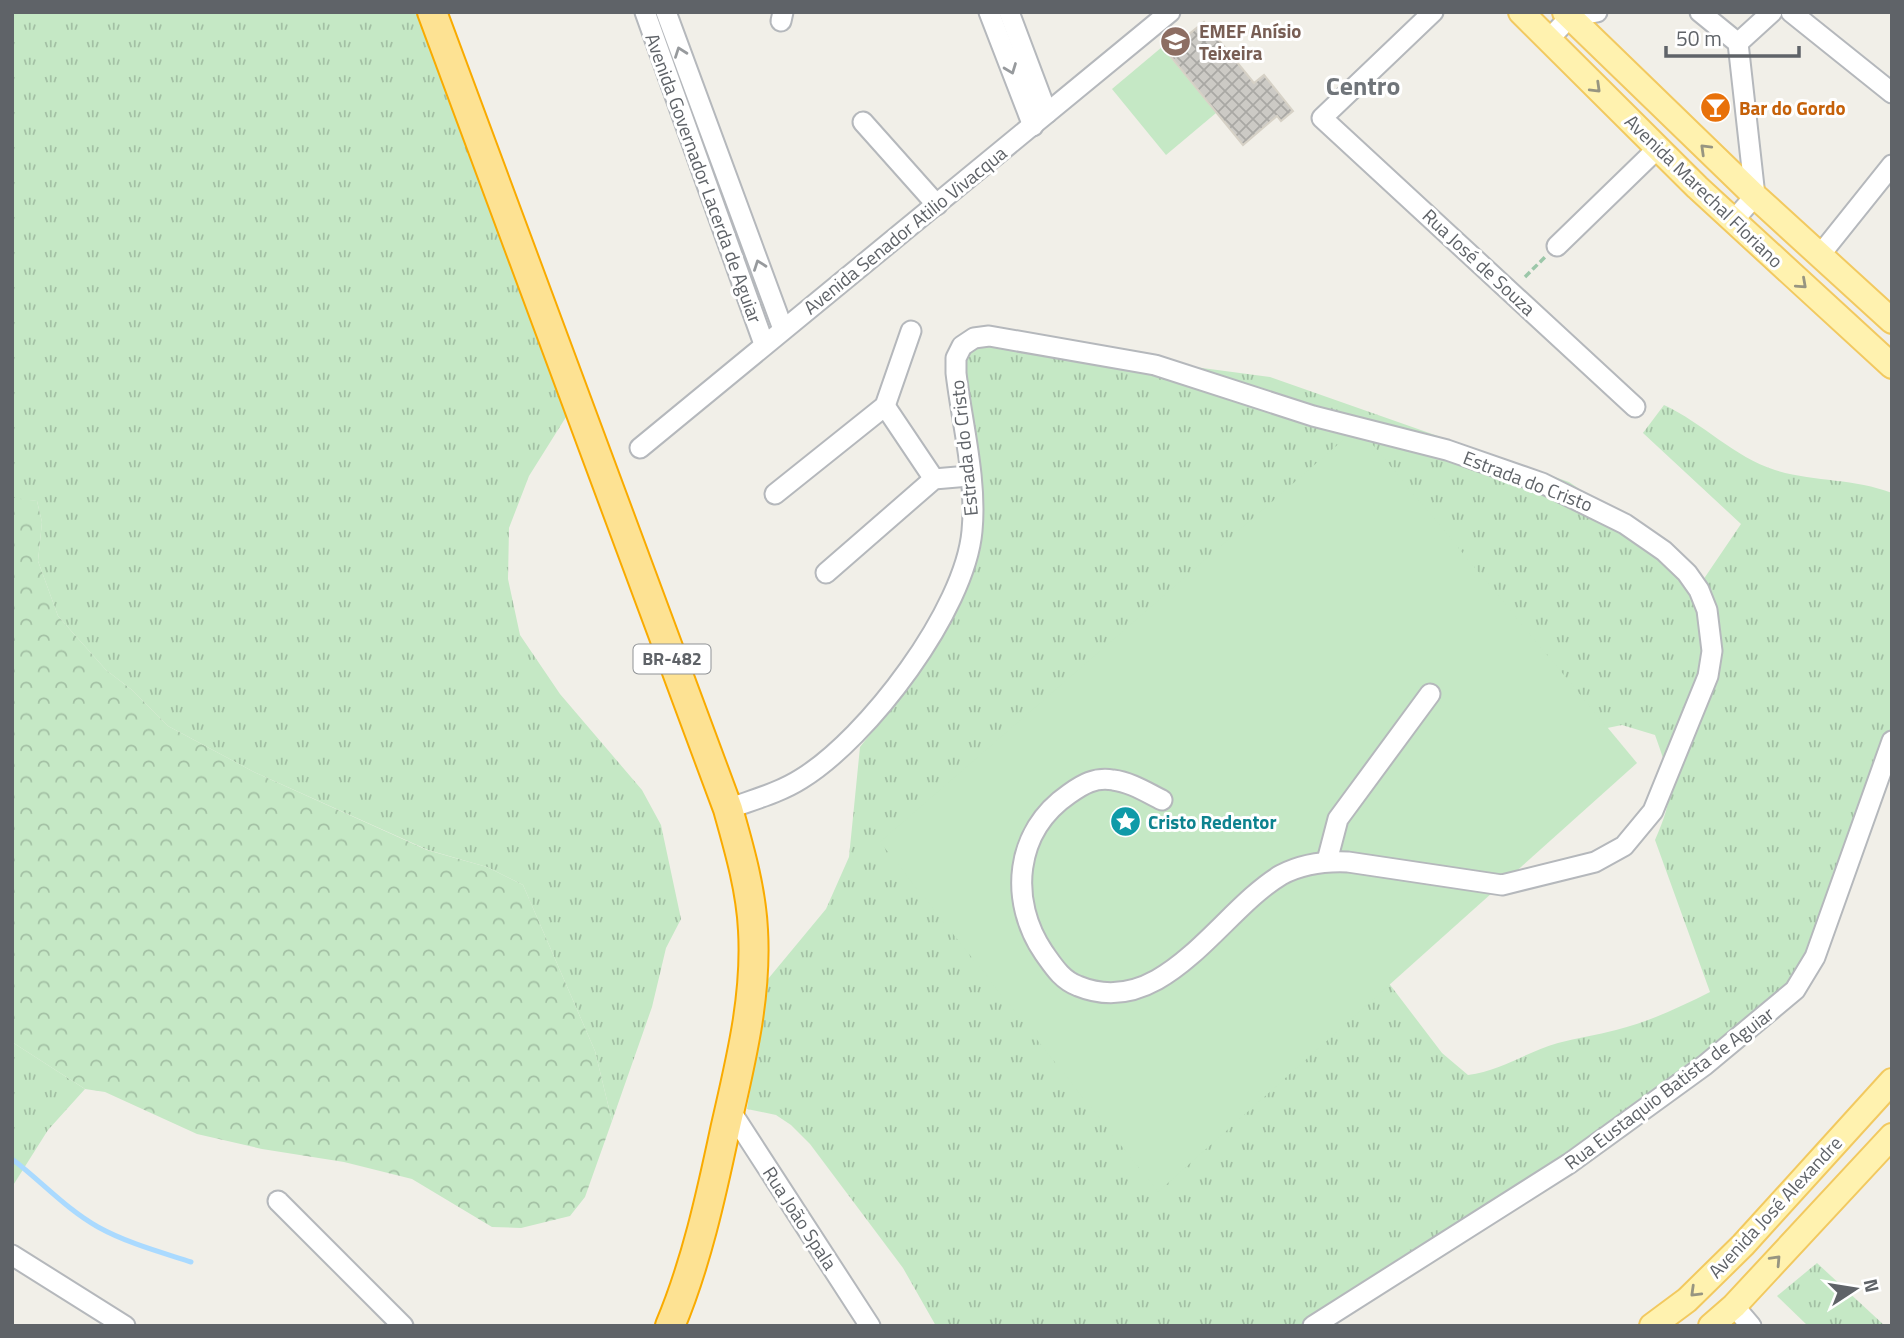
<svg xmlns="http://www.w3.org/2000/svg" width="1904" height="1338" font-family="'Titillium Web',sans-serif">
	<defs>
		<pattern id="grass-tufts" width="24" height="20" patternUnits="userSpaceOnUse" patternTransform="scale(1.75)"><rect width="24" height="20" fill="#c5e8c5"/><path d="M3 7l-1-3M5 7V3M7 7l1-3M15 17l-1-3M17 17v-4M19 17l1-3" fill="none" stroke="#a3c0a4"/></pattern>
		<pattern id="forest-crowns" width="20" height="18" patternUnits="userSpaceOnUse" patternTransform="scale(1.75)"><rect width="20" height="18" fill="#c5e8c5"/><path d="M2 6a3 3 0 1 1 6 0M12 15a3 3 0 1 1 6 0" fill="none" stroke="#a3c0a4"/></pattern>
		<pattern id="building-cross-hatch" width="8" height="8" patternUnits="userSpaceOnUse" patternTransform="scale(1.75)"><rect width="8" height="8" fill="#cccac5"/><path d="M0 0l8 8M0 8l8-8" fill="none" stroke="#a9a8a4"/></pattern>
	</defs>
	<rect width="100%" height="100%" fill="#f1efe8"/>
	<g fill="url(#grass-tufts)" fill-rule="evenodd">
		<path d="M12 12H425L571 409 529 476 509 528 508 579 520 635 560 694 642 790 661 825 681 919 666 948 652 1007 612 1121 595 1051 523 885 487 867 428 850 254 772 168 726 132 690 106 670 58 616 38 561 42 522 37 501 12 499Z"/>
		<path d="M970 337 1270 377 1569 482 1663 546 1699 586 1741 524 1643 433 1664 405C1703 423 1734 457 1775 470 1814 482 1854 478 1892 493V756L1817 958 1727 1046 1326 1326H936L903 1268 810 1144 791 1125 776 1115 747 1109 768 979 826 909 849 857 860 747 922 668 945 624 961 552 969 489 961 364ZM1622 725 1655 735C1672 783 1676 792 1655 840L1710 992C1680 1007 1649 1022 1616 1030 1597 1035 1577 1038 1558 1043 1526 1052 1501 1071 1468 1075L1442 1053 1378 969 1568 736Z"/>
		<path d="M12 1042 85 1089 48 1130 12 1187Z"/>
		<path d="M1817 1263 1885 1326H1808L1777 1296Z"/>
	</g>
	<path fill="url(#forest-crowns)" d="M14 498 37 501 42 522 38 561 58 616 106 670 132 690 168 726 254 772 427 850 487 867 523 885 595 1051 612 1121 585 1197 570 1216 521 1228 492 1227 412 1179 344 1162 262 1149 197 1134 105 1092 85 1089 12 1042Z"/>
	<g fill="#c5e8c5">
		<path d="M1162 47 1216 113 1166 155 1112 89Z"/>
		<path d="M1358 427 1637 763 1158 1192 880 842Z"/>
	</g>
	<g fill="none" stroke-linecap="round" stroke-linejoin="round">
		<path stroke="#aadaff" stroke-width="5" d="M12 1159C41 1181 66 1209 98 1227 127 1243 160 1252 191 1262"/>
	</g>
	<path fill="url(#building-cross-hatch)" stroke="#d6d1c6" stroke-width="2" d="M1204 22 1254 83 1264 75 1293 111 1281 121 1277 116 1243 145 1167 52Z"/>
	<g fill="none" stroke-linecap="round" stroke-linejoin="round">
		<defs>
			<g id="minor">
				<path d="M645 12 764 344"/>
				<path d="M666 12 783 329"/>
				<path d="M989 12 1033 126"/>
				<path d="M1009 12 1047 113"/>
				<path d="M1433 12 1322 118 1635 407"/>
				<path d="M1700 12 1738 43 1755 196 1733 221"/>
				<path d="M1791 12 1892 93"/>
				<path d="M781 21 783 12"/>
				<path d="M1548 40 1570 17 1597 12"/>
				<path d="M1738 43 1772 12"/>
				<path d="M863 122 937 205"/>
				<path d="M1557 246 1658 148"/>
				<path d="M1820 255 1892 165"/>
				<path d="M885 406 934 479"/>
				<path d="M640 448 1170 12"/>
				<path d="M775 494 885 406 911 331"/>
				<path d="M826 573 934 479 969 476"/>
				<path d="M728 809C752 800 779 793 801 779 868 738 965 610 972 531 977 479 962 424 956 373V358L962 346 974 338 989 336 1155 365 1313 416 1447 450 1542 483 1625 524 1664 551 1687 573 1699 590 1707 610 1712 651 1708 676 1653 811 1624 846 1595 862 1502 885 1348 862C1326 861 1302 864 1281 875 1219 912 1163 1021 1078 986 1062 980 1054 967 1044 953 1008 900 1015 831 1069 794 1083 784 1095 777 1113 780 1130 782 1146 792 1162 800"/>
				<path d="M1327 861 1338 819 1430 694"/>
				<path d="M730 1110 870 1326"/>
				<path d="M278 1201 403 1326"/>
				<path d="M12 1255 125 1326"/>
				<path d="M1734 1306 1751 1326"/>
				<path d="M1313 1326 1570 1163 1705 1065 1795 990 1815 957 1892 741"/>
			</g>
			<g id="major">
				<path d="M1521 12 1697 187 1892 366"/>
				<path d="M1565 12 1755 196 1892 321"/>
				<path d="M1652 1326 1687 1300 1743 1245 1892 1081"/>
				<path d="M1711 1326 1734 1306 1892 1136"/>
			</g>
			<path id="highway" d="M432 12 728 809C739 848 751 889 753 930 757 998 740 1064 725 1130 711 1196 696 1264 670 1326"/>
		</defs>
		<use href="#minor" stroke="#b5b8bc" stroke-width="23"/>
		<use href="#major" stroke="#f2c960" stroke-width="28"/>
		<use href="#highway" stroke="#f9ab00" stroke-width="32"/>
		<path stroke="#9cc7a9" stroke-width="3.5" stroke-dasharray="7 3.5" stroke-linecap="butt" d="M1525 277 1545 257"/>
		<use href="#minor" stroke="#fff" stroke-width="19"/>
		<use href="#major" stroke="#fff2af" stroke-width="24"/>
		<use href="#highway" stroke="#fde293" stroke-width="28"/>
	</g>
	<defs><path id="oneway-chevron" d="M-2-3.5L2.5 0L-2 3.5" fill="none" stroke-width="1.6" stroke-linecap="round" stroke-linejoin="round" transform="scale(1.75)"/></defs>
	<g stroke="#979a9d">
		<use href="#oneway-chevron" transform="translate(680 52) rotate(-110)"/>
		<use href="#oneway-chevron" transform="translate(1011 69) rotate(69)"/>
		<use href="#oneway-chevron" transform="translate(759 265) rotate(-110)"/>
	</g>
	<g stroke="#979581">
		<use href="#oneway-chevron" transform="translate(1596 88) rotate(44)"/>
		<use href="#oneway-chevron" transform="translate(1705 149) rotate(-136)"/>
		<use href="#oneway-chevron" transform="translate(1802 284) rotate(42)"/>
		<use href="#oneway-chevron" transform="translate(1776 1260) rotate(-47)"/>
		<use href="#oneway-chevron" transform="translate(1695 1292) rotate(136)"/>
	</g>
	<defs>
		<symbol id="school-disc" viewBox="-11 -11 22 22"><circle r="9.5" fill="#8d6e63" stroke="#fff"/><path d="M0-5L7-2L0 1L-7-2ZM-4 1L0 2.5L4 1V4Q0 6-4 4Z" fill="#fff"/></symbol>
		<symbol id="bar-disc" viewBox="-11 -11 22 22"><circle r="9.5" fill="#e8710a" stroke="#fff"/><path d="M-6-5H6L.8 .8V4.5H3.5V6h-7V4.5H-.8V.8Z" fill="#fff"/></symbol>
		<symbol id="sight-disc" viewBox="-11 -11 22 22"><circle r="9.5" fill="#0f9aa8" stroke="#fff"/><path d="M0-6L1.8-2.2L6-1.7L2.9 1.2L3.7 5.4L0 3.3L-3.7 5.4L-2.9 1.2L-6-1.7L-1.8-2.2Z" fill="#fff"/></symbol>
	</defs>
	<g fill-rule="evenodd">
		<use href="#school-disc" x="1158" y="24" width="35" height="35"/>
		<use href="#bar-disc" x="1698" y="90" width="35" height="35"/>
		<use href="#sight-disc" x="1108" y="804" width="35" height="35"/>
	</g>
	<g text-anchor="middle" stroke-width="6" stroke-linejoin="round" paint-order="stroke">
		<rect fill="#fff" stroke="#8f9295" stroke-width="2" x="633.5" y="644.5" width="77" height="29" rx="5"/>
		<g font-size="18" font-weight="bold" fill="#5f6368">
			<text x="672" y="665">BR-482</text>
		</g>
		<g font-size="19" font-weight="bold" fill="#785e54" stroke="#fff" text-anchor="start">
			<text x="1199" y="38">EMEF Anísio<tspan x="1199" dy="22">Teixeira</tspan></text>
		</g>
		<g font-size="19" font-weight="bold" fill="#c56008" stroke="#fff" text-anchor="start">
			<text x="1739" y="115">Bar do Gordo</text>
		</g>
		<g font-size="19" fill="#5f6368" stroke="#fff">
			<text transform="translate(704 178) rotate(70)" y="7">Avenida Governador Lacerda de Aguiar</text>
			<text transform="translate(1704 191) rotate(44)" y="7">Avenida Marechal Floriano</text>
			<text transform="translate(905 230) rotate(-39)" y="7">Avenida Senador Atilio Vivacqua</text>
			<text transform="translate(1479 262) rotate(43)" y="7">Rua José de Souza</text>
			<text transform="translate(964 448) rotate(-96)" y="7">Estrada do Cristo</text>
			<text transform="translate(1528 481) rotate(21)" y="7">Estrada do Cristo</text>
			<text transform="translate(1669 1088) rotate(-37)" y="7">Rua Eustaquio Batista de Aguiar</text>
			<text transform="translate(1775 1207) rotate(-47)" y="7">Avenida José Alexandre</text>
			<text transform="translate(800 1218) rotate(57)" y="7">Rua João Spala</text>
		</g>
		<g font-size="19" font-weight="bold" fill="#0d838f" stroke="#fff" text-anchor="start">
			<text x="1148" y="829">Cristo Redentor</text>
		</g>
		<g font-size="26" font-weight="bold" fill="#70757a" stroke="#fff">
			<text x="1363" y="95">Centro</text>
		</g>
	</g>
	<rect width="1904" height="1338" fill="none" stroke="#5f6368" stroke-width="28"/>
	<g transform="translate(1855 1289) rotate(78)" stroke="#ffffff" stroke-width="5" paint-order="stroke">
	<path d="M0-5L12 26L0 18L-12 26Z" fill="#5f6368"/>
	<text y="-10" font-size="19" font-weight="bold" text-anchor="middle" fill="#5f6368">N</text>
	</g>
	<path d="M1666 46v10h133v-10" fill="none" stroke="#5f6368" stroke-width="3.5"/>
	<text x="1676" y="46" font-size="21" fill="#5f6368" stroke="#ffffff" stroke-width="5" paint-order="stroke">50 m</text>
</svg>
